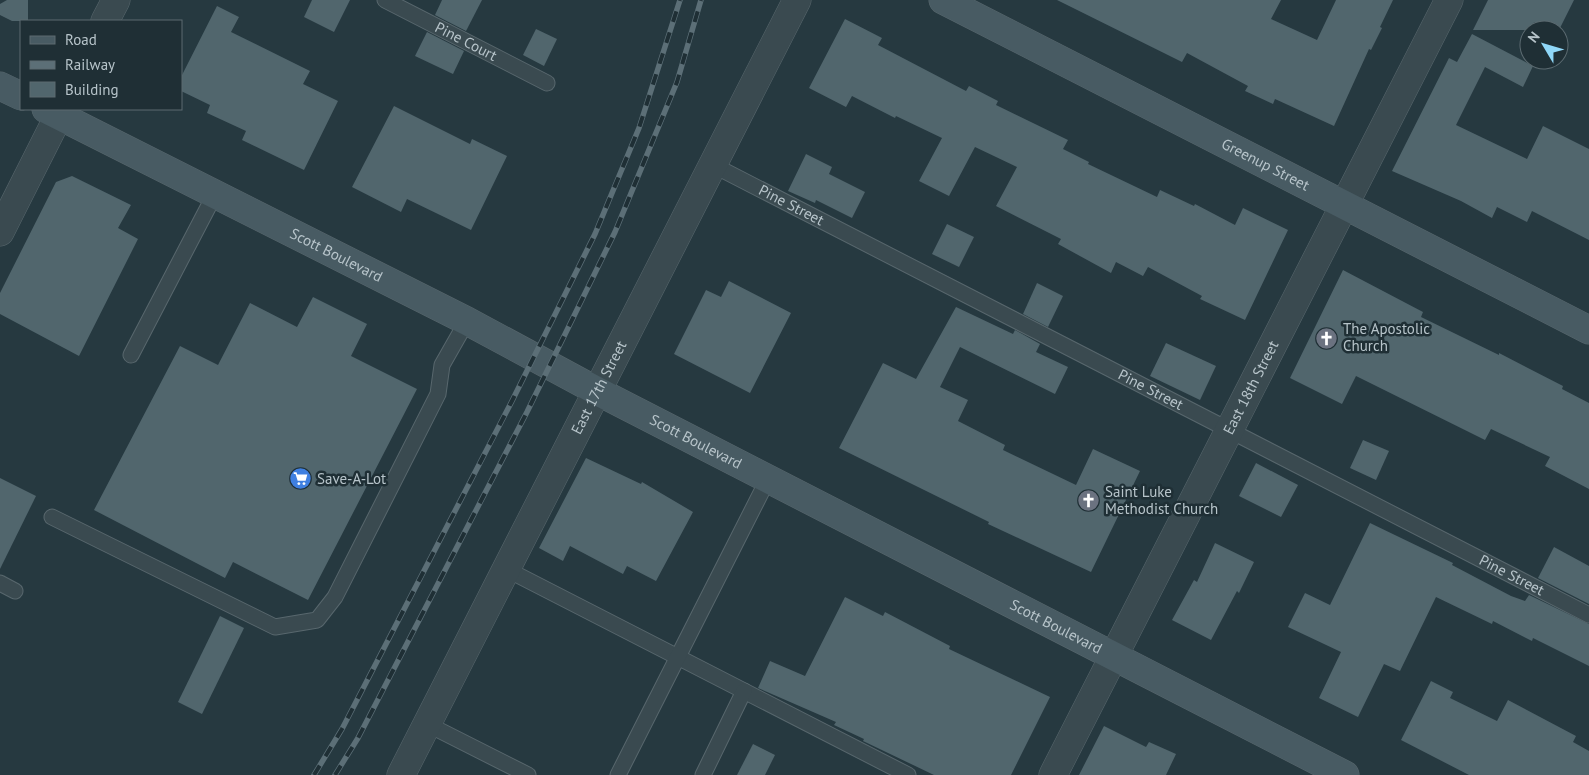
<svg xmlns="http://www.w3.org/2000/svg" width="1589" height="775" font-family="'PT Sans',sans-serif">
	<rect width="100%" height="100%" fill="#263940"/>
	<g fill="#51666d">
		<path d="M7 0H28V21H12L0 15V4Z"/>
		<path d="M312 0H350L334 32 304 17Z"/>
		<path d="M442 0H482L466 31 435 15Z"/>
		<path d="M1057 0H1281L1271 19 1317 40 1336 0H1393L1380 27 1382 28 1371 50 1369 49 1334 126 1275 99 1273 104 1245 91 1248 86 1187 53 1182 62Z"/>
		<path d="M1488 0H1574L1559 30H1473Z"/>
		<path d="M217 6 239 17 231 32 310 71 303 84 338 101 304 170 242 140 246 131 207 113 210 105 181 91V77Z"/>
		<path d="M845 19 882 38 878 45 966 91 969 86 998 101 996 105 1068 140 1063 149 1089 162 1088 164 1157 197 1160 190 1194 206 1195 204 1235 225 1243 208 1288 230 1245 320 1200 299 1202 296 1148 267 1143 276 1116 262 1111 273 1058 244 1061 239 996 206 1017 167 975 147 949 196 919 181 942 138 896 116 895 118 852 96 846 107 809 88Z"/>
		<path d="M536 29 557 39 544 66 523 55Z"/>
		<path d="M427 32 464 51 453 74 415 56Z"/>
		<path d="M1472 34 1533 66 1523 87 1485 67 1456 125 1527 159 1543 126 1589 149V240L1532 211 1527 222 1497 207 1492 218 1461 201 1392 171 1449 58 1457 62Z"/>
		<path d="M394 106 470 144 472 139 507 156 471 230 407 199 401 212 352 187Z"/>
		<path d="M806 154 832 167 829 174 865 192 852 218 816 200 815 203 788 191Z"/>
		<path d="M72 176 131 205 118 228 138 239 79 356 0 314V293L56 182Z"/>
		<path d="M947 224 974 237 959 267 932 254Z"/>
		<path d="M1343 270 1423 312 1421 317 1499 355V353L1563 386 1562 389 1589 403V489L1545 466 1550 457 1491 429 1485 440 1356 376 1342 404 1290 378Z"/>
		<path d="M729 281 791 313 750 393 674 354 706 290 721 297Z"/>
		<path d="M1037 283 1063 296 1048 327 1023 314Z"/>
		<path d="M313 297 367 324 351 356 417 389 308 600 233 562 225 578 94 510 180 346 218 365 250 303 297 327Z"/>
		<path d="M956 307 1013 334 1015 330 1040 344 1036 352 1068 367 1055 394 960 347 940 387 968 400 958 421 1005 445 1003 450 1076 485 1093 449 1140 471 1091 572 988 524 989 522 839 448 883 363 916 379Z"/>
		<path d="M1166 343 1216 366 1200 400 1150 376Z"/>
		<path d="M1363 440 1389 451 1376 480 1350 468Z"/>
		<path d="M586 458 641 484 642 482 693 512 656 581 627 566 623 574 570 546 563 561 539 548Z"/>
		<path d="M1256 463 1298 485 1281 517 1239 496Z"/>
		<path d="M0 478 36 496 0 569Z"/>
		<path d="M1370 523 1453 563 1452 565 1511 596 1525 601 1529 595 1589 624V666L1533 638 1532 641 1493 621 1492 624 1436 597 1400 671 1384 664 1358 717 1319 698 1341 652 1288 627 1305 593 1330 605Z"/>
		<path d="M1215 543 1254 562 1239 593 1237 591 1211 640 1172 620 1194 580 1197 582Z"/>
		<path d="M1554 547 1589 566V604L1538 578Z"/>
		<path d="M845 597 883 616 885 612 950 646 949 649 1050 697 1011 775H934L863 741 864 739 834 725 836 722 758 688 770 661 805 676Z"/>
		<path d="M220 616 244 628 202 714 178 702Z"/>
		<path d="M1431 681 1453 692 1450 698 1497 721 1508 700 1576 736 1573 742 1589 751V775H1469L1401 740Z"/>
		<path d="M1104 726 1146 747 1149 742 1176 754 1166 775H1079Z"/>
		<path d="M753 744 775 755 765 775H737Z"/>
	</g>
	<g fill="none" stroke-linecap="round" stroke-linejoin="round">
		<defs>
			<g id="service">
				<path id="s1" d="M385 0 547 83"/>
				<path id="s2" d="M713 165 1589 615"/>
				<path d="M131 355 215 194"/>
				<path d="M52 517 275 627 317 620 335 597 438 394 442 365 467 321"/>
				<path d="M506 569 908 775"/>
				<path d="M0 583 15 591"/>
				<path d="M427 724 528 775"/>
				<path d="M618 775 768 479"/>
				<path d="M703 775 744 691"/>
			</g>
			<g id="minor">
				<path d="M105 21 116 0"/>
				<path d="M0 232 62 109"/>
				<path id="s3" d="M401 775 797 0"/>
				<path id="s4" d="M1053 775 1449 0"/>
			</g>
			<g id="secondary">
				<path id="s5" d="M943 0 1589 330"/>
				<path d="M0 86 21 96"/>
				<path id="s6" d="M46 109 467 321 597 391 1345 775"/>
			</g>
		</defs>
		<use href="#service" stroke="#58676d" stroke-width="17"/>
		<use href="#minor" stroke="#58676d" stroke-width="29"/>
		<use href="#secondary" stroke="#58676d" stroke-width="29"/>
		<use href="#service" stroke="#3a4a50" stroke-width="15"/>
		<use href="#minor" stroke="#3a4a50" stroke-width="28"/>
		<use href="#secondary" stroke="#485b63" stroke-width="28"/>
		<defs>
			<g id="rail">
				<path d="M314 775 342 729 512 401 595 234 639 128 680 0"/>
				<path d="M335 775 358 738 527 412 615 232 677 82 701 0"/>
			</g>
		</defs>
		<use href="#rail" stroke="#5c6f77" stroke-width="5.5"/>
		<use href="#rail" stroke="#1f2f35" stroke-width="4" stroke-dasharray="11" stroke-linecap="butt"/>
	</g>
	<defs>
		<symbol id="church-disc" viewBox="-11 -11 22 22"><circle r="9.5" fill="#6b7280" stroke="#1f2f35"/><path d="M-1.2-6h2.4v3.5h3.3v2.4h-3.3V6h-2.4V-.1h-3.3v-2.4h3.3Z" fill="#fff"/></symbol>
		<symbol id="supermarket-disc" viewBox="-11 -11 22 22"><circle r="9.5" fill="#3f7fe0" stroke="#1f2f35"/><path d="M-6-5.5h2.5l.6 2H6L4.5 2H-2.5L-4.4-4H-6ZM-1.5 3.2a1.3 1.3 0 1 0 .1 0ZM3 3.2a1.3 1.3 0 1 0 .1 0Z" fill="#fff"/></symbol>
	</defs>
	<g fill-rule="evenodd">
		<use href="#church-disc" x="1314" y="326" width="25" height="25"/>
		<use href="#supermarket-disc" x="288" y="466" width="25" height="25"/>
		<use href="#church-disc" x="1076" y="488" width="25" height="25"/>
	</g>
	<g text-anchor="middle" stroke-width="5" stroke-linejoin="round" paint-order="stroke">
		<g font-size="15" fill="#b7c4ca" stroke="#1f2f35">
			<text dy="5" stroke="none"><textPath href="#s1" startOffset="91">Pine Court</textPath></text>
			<text dy="5" stroke="none"><textPath href="#s5" startOffset="362">Greenup Street</textPath></text>
			<text dy="5" stroke="none"><textPath href="#s2" startOffset="88">Pine Street</textPath></text>
			<text dy="5" stroke="none"><textPath href="#s6" startOffset="325">Scott Boulevard</textPath></text>
			<text dy="5" stroke="none"><textPath href="#s3" startOffset="435">East 17th Street</textPath></text>
			<text dy="5" stroke="none"><textPath href="#s4" startOffset="435">East 18th Street</textPath></text>
			<text dy="5" stroke="none"><textPath href="#s2" startOffset="492">Pine Street</textPath></text>
			<text dy="5" stroke="none"><textPath href="#s6" startOffset="730">Scott Boulevard</textPath></text>
			<text dy="5" stroke="none"><textPath href="#s2" startOffset="898">Pine Street</textPath></text>
			<text dy="5" stroke="none"><textPath href="#s6" startOffset="1135">Scott Boulevard</textPath></text>
		</g>
		<g font-size="15" fill="#b7c4ca" stroke="#1f2f35" text-anchor="start">
			<text x="1343" y="334">The Apostolic<tspan x="1343" dy="17">Church</tspan></text>
			<text x="317" y="484">Save-A-Lot</text>
			<text x="1105" y="497">Saint Luke<tspan x="1105" dy="17">Methodist Church</tspan></text>
		</g>
	</g>
	<rect x="20" y="20" width="162" height="90" fill="#1f2f35" stroke="#5c6b71"/>
	<rect x="30" y="36" width="25" height="8" fill="#485b63" stroke="#5c6b71"/>
	<text x="65" y="45" font-size="15" fill="#b7c4ca">Road</text>
	<rect x="30" y="61" width="25" height="8" fill="#5c6f77" stroke="#5c6b71"/>
	<text x="65" y="70" font-size="15" fill="#b7c4ca">Railway</text>
	<rect x="30" y="82" width="25" height="15" fill="#51666d" stroke="#5c6b71"/>
	<text x="65" y="95" font-size="15" fill="#b7c4ca">Building</text>
	<g transform="translate(1544 45) rotate(308)"><circle r="24" fill="#1f2f35" stroke="#5c6b71"/>
	<path d="M0-4L9 19L0 12L-9 19Z" fill="#8fd7f7"/>
	<text y="-8" font-size="14" font-weight="bold" text-anchor="middle" fill="#b7c4ca">N</text>
	</g>
</svg>
